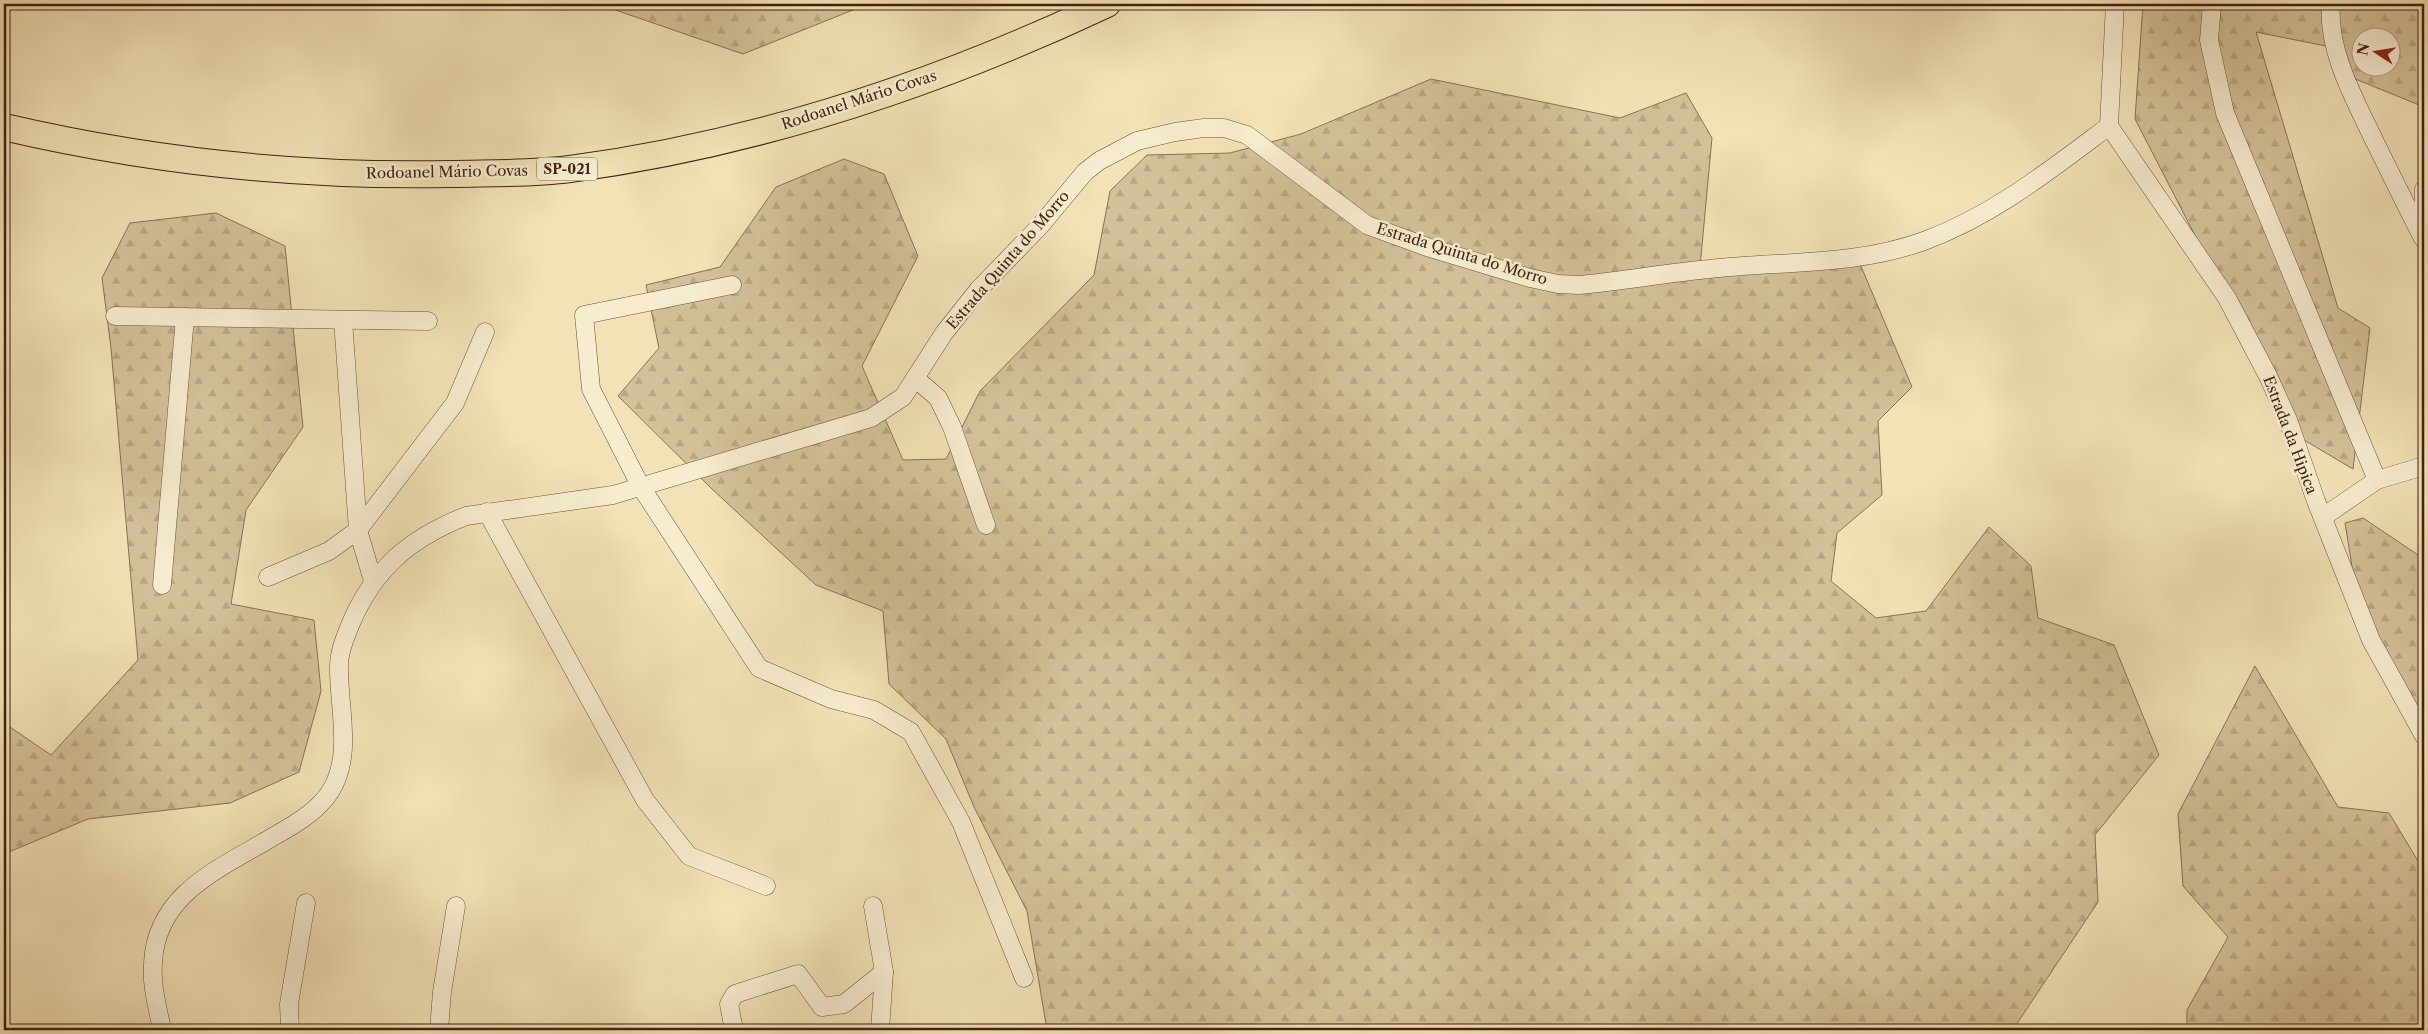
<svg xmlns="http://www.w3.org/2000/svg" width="2428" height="1034" font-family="'Libre Caslon Text',serif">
	<defs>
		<pattern id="forest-firs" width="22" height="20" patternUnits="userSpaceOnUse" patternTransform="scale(1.25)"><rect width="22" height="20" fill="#d4c199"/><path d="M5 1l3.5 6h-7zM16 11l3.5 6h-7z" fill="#b7a683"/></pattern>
	</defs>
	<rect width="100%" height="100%" fill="#f2e2b5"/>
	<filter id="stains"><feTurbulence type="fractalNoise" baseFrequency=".004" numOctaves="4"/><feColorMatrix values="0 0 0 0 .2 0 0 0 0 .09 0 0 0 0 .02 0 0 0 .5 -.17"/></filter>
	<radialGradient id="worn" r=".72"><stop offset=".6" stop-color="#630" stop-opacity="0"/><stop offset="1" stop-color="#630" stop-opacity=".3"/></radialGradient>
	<g fill="url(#forest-firs)" stroke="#8a7156" fill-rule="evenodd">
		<path d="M557 4H868L743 54 601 5 565 10Z"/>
		<path d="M2143 4H2424V107L2348 76 2331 47 2256 32 2338 308 2370 328 2353 469 2299 437 2135 119ZM2360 38H2390V68H2360Z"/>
		<path d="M1431 79 1620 118 1686 93 1712 138 1699 278 1860 264 1912 387 1878 421 1882 495 1837 533 1831 581 1876 618 1926 611 1989 527 2031 566 2038 618 2114 645 2159 755 2095 835 2098 902 2016 1025V1030H1047L1027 911 974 807 946 739 889 684 883 611 816 585 712 489 618 396 659 348 646 285 720 267 776 187 844 159 884 174 918 256 862 366 903 460 946 459 980 391 1094 275 1110 191 1147 155 1230 153 1301 134Z"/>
		<path d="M216 213 285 246 303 427 246 510 231 604 314 620 321 691 299 772 230 803 88 819 4 854V723L51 755 138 660 111 348 102 278 130 223Z"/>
		<path d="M2363 518 2424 559V723L2392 673 2355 585 2345 523Z"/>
		<path d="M2255 666 2338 807 2389 813 2424 871V1030H2187V1010L2228 937 2183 886 2178 814Z"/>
	</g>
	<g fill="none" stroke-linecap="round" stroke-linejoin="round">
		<defs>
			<g id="minor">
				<path d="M2212 4 2209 40 2225 113 2377 480"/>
				<path d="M2331 4C2327 51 2355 100 2375 142 2391 174 2406 206 2423 238"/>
				<path d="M2109 126 2227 298 2268 376 2288 420 2316 501 2371 640 2424 736"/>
				<path d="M2109 126 2115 4"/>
				<path d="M2423 237 2424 189"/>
				<path d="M732 285 584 315 591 389 641 487 759 668 831 699 874 710 911 732 961 822 1024 978"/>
				<path d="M115 316 428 321"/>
				<path d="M915 378 938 398 952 427 986 525"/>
				<path d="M487 512 645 800 689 856 766 886"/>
				<path d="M2323 517 2377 480 2424 466"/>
				<path d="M268 577 329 551 358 530 343 320"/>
				<path d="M373 581 358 530 455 403 485 332"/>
				<path d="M162 585 185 317"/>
				<path d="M162 1030C158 1009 151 985 153 963 156 894 219 869 271 838 292 826 316 813 330 792 353 756 339 710 339 670 338 653 345 638 351 623 375 567 411 538 466 516L613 495 871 418 903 397 944 333 979 289 1040 226 1085 172 1099 161 1137 141 1175 132 1204 128H1224L1247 135 1367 225 1430 248 1530 278 1558 284 1579 285C1623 281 1666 273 1710 269 1781 261 1856 266 1924 241 1994 215 2050 170 2109 126"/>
				<path d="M290 1030 289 1004 306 903"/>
				<path d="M439 1030 442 992 456 906"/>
				<path d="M734 1030 729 1004 735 994 798 974 822 1007 844 1004 884 972 873 906"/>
				<path d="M880 1030 884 972"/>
			</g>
			<path id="highway" d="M4 127C150 161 300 177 450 174 490 173 531 174 570 169 757 144 937 84 1107 4"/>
		</defs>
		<use href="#minor" stroke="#6c513c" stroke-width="19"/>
		<use href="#highway" stroke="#402113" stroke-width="28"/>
		<use href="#minor" stroke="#f7eccf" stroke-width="18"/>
		<use href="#highway" stroke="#f2e2b5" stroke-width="26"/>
	</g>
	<g text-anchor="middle" stroke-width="5" stroke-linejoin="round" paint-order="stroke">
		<rect fill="#f7eccf" stroke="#775e4b" stroke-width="1" x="537" y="157.5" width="60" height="23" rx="4"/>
		<g font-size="14" font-weight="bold" fill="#402113">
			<text x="567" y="174">SP-021</text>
		</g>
		<g font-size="15" fill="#402113" stroke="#f7eccf">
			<text transform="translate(859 100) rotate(-18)" y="5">Rodoanel Mário Covas</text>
			<text transform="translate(447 172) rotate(-1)" y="5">Rodoanel Mário Covas</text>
			<text transform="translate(1462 254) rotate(17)" y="5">Estrada Quinta do Morro</text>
			<text transform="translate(1008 260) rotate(-49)" y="5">Estrada Quinta do Morro</text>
			<text transform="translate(2290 435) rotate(69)" y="5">Estrada da Hipica</text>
		</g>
	</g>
	<rect width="2428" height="1034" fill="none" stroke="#f2e2b5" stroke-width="20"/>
	<rect x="5" y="5" width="2418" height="1024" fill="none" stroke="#402113" stroke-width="2.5"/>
	<rect x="10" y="10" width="2408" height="1014" fill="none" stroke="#402113"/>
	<g transform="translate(2376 52) rotate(282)"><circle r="24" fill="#f7eccf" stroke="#ae9b84"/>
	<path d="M0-4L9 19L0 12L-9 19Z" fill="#8f2418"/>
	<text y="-8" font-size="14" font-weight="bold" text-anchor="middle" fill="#402113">N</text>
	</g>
	<rect width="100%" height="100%" filter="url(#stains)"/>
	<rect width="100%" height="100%" fill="url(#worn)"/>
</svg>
